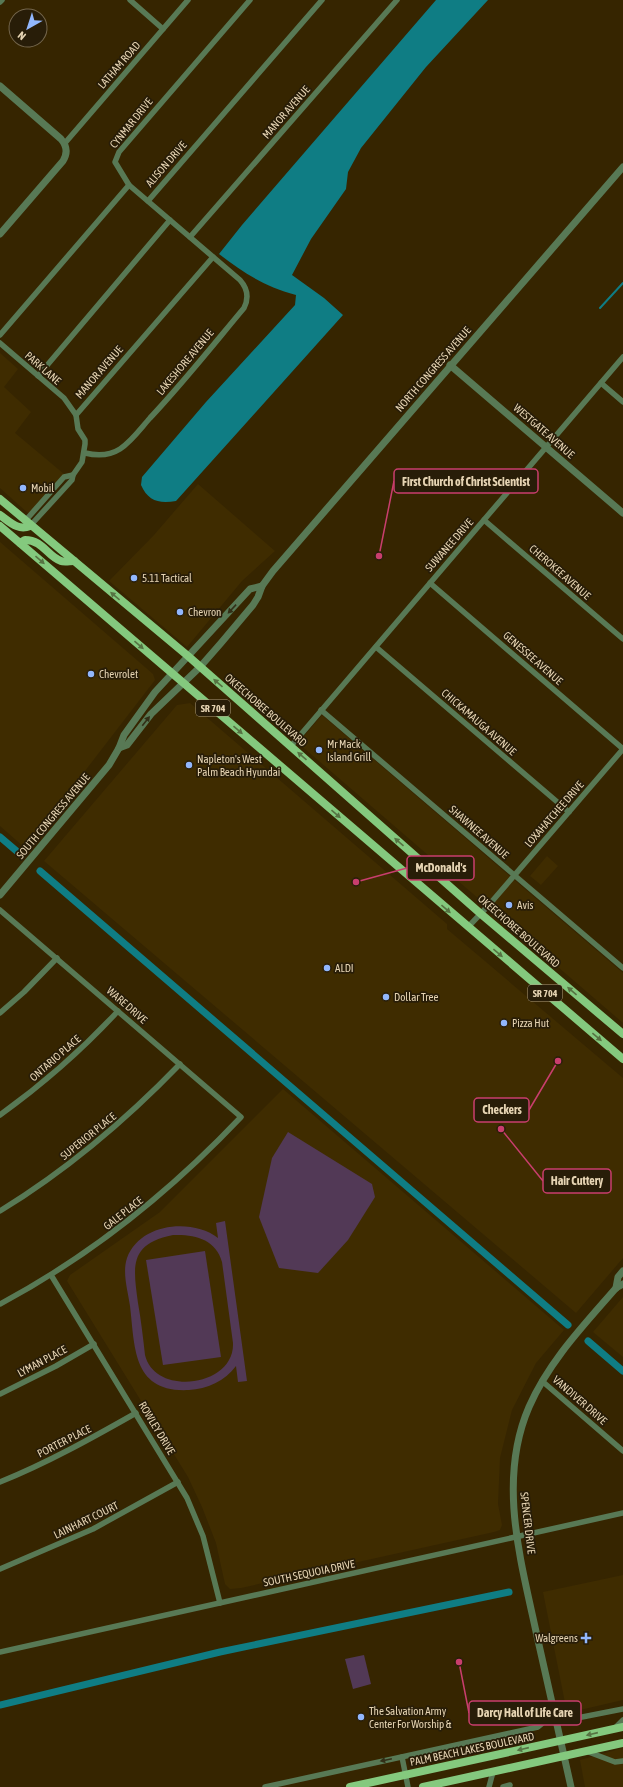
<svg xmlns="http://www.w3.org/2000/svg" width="623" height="1787" font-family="'Asap Condensed',sans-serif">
	<rect width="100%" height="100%" fill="#362500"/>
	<g fill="#3f2c00">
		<path d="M0 353 18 369 4 387 31 412 15 433 64 474 29 514 0 488Z"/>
		<path d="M198 484 275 551 242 581 187 647 109 581 154 535Z"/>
		<path d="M0 542 153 674 155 680 58 806 24 847 0 826Z"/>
		<path d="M190 703 447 924V929L623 1078V1258L576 1313 44 861 177 705Z"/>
		<path d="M322 715 623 973V1023L298 743Z"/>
		<path d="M547 856 558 866 541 885 530 876Z"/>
		<path d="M283 1089 564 1330 536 1363 512 1410 500 1458 498 1504 502 1525 500 1530 494 1532 241 1588 230 1589 225 1584 216 1543 202 1507 188 1477 67 1281 70 1275 160 1212Z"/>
		<path d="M623 1297V1357L593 1332Z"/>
		<path d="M623 1575V1700L567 1713 543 1592Z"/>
		<path d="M623 1748V1787H585L580 1760Z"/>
	</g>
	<g fill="#523956" fill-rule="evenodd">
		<path d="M288 1132 372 1184 375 1197 348 1240 318 1273 279 1268 259 1217 272 1158Z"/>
		<path d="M225 1221 247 1381 238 1382 236 1366C225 1381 207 1389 189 1390 132 1393 135 1347 130 1306 128 1291 122 1273 127 1258 140 1223 192 1218 218 1238L216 1223ZM173 1235C194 1234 216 1239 222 1262L233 1343C235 1387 155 1397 145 1355 143 1337 141 1320 138 1303 133 1266 129 1244 173 1235Z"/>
		<path d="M205 1251 221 1357 163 1365 146 1260Z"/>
		<path d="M364 1655 371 1684 353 1689 345 1659Z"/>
	</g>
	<path fill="#0f7d84" d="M436 0H488L426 67 361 148 348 172 346 189 311 239 292 275 324 298 343 315 176 501C159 504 148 501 141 485L142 477 206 402 295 305 296 295C264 286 245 274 219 254L242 225Z"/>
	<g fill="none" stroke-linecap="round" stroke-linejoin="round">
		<path stroke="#0f7d84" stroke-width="2" d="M600 308 623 283"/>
		<g stroke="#0f7d84" stroke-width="7">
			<path d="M0 837 20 854"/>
			<path d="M40 871 568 1325"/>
			<path d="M588 1341 623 1371"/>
			<path d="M0 1705 220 1652 509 1592"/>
		</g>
		<g stroke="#587955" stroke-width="5.5">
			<path d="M130 0 163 29"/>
			<path d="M0 2 2 0"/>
			<path d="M65 143 188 0"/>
			<path d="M148 201 322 0"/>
			<path d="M190 237 397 0"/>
			<path d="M0 335 129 185"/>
			<path d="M0 343 64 398 76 415 78 429 85 440V444L82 462 73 475 72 480 30 526"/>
			<path d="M38 376 170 220"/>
			<path d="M601 383 623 402"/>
			<path d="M76 415 213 257"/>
			<path d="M85 453C97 456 109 456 120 449 132 441 141 428 150 418 183 383 213 345 244 308 249 298 248 289 240 280L129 185 115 162 119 152 250 0"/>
			<path d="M484 520 623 639"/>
			<path d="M25 521 64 477 73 475"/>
			<path d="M430 583 623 749"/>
			<path d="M376 647 569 812"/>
			<path d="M321 710 623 968"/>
			<path d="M291 746 623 357"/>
			<path d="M0 910 241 1117C170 1192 92 1255 0 1304"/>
			<path d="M468 927 488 906 623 749"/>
			<path d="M0 1013 24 992 57 958"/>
			<path d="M0 1115C43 1084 82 1050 118 1011"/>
			<path d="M0 1211C67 1170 125 1121 180 1064"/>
			<path d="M51 1275 187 1498 203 1536 220 1603"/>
			<path d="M542 1381 623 1451"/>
			<path d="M0 1394 56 1366 94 1344"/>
			<path d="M0 1482C47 1463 92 1438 136 1413"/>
			<path d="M0 1569 93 1529 178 1482"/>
			<path d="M0 1652 623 1513"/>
			<path d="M615 1728 623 1720"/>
			<path d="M586 1751 615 1762 623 1761"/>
			<path d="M402 1757 408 1787"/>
			<path d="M265 1787 538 1727 544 1722 554 1710 562 1716 572 1719 623 1709"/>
			<path d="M489 1787 493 1772"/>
			<path d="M503 1787 510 1785"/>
		</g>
		<g stroke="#587955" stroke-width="7">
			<path d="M0 86 61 139C67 146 68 153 63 161L0 234"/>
			<path d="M450 365 623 513"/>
			<path d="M119 748 127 745 151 714 200 667 221 643 253 605 258 597 262 586 273 571 623 167"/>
			<path d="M0 895 109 765 119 748 124 735 155 692 250 589 262 586"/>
			<path d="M616 1288 618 1277 623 1271"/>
			<path d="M571 1787C560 1737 548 1686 537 1636 521 1561 497 1481 529 1407 549 1361 584 1325 616 1288L623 1284"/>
		</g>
		<g stroke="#84c97e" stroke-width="8">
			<path d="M0 499 188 656 481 914 623 1034"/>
			<path d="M0 515C10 522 18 531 30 526"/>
			<path d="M0 526 623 1059"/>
			<path d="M20 543 25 540C43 540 47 556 61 561 64 562 70 561 74 561"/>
			<path d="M350 1787 623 1727"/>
			<path d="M423 1787 623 1743"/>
		</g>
	</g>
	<defs><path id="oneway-solid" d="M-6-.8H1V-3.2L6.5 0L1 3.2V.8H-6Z"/></defs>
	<g fill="#567343">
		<use href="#oneway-solid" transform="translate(40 560) rotate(41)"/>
		<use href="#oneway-solid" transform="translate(115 596) rotate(-140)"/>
		<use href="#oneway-solid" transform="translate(139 645) rotate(41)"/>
		<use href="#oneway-solid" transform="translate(218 683) rotate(-139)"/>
		<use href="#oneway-solid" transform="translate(238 730) rotate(41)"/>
		<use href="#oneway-solid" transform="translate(302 756) rotate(-139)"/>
		<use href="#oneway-solid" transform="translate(336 814) rotate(41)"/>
		<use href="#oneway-solid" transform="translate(399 842) rotate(-139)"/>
		<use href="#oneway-solid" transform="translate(446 909) rotate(41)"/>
		<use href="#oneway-solid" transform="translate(498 953) rotate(40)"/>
		<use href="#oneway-solid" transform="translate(572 991) rotate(-140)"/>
		<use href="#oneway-solid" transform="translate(597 1037) rotate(40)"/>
		<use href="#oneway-solid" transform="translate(592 1734) rotate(167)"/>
		<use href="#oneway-solid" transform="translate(523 1749) rotate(167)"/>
	</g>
	<g fill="#322f17">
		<use href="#oneway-solid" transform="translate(232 609) rotate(133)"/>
		<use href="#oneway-solid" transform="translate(146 721) rotate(-52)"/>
		<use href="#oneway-solid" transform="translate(386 1760) rotate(168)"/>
	</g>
	<g fill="#92b7fd" stroke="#281d08" stroke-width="1.5">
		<circle cx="23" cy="488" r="4"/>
		<circle cx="134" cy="578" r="4"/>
		<circle cx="180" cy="612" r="4"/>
		<circle cx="91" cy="674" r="4"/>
		<circle cx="319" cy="750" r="4"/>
		<circle cx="189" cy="765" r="4"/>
		<circle cx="509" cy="905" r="4"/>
		<circle cx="327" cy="968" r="4"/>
		<circle cx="386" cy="997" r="4"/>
		<circle cx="504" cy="1023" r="4"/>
		<path d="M584 1632h4v4h4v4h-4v4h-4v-4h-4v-4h4z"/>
		<circle cx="361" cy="1717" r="4"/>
	</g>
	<g text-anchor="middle" stroke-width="3.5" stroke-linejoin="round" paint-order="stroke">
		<g fill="#281d08" stroke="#ad9d80" stroke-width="1">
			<rect x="196" y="700" width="34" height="16" rx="3"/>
			<rect x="528" y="985" width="34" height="16" rx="3"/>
		</g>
		<g font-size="10" font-weight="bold" fill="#e6d4b3">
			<text x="213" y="712">SR 704</text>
			<text x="545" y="997">SR 704</text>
		</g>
		<g font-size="11" fill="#e6d4b3" stroke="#281d08">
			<text transform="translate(119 65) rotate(-49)" y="4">LATHAM ROAD</text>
			<text transform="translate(286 112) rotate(-49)" y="4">MANOR AVENUE</text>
			<text transform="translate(131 123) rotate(-51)" y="4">CYNMAR DRIVE</text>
			<text transform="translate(166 164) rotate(-49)" y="4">ALISON DRIVE</text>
			<text transform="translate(185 362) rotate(-50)" y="4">LAKESHORE AVENUE</text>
			<text transform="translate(43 368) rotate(41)" y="4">PARK LANE</text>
			<text transform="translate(433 369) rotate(-49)" y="4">NORTH CONGRESS AVENUE</text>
			<text transform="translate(99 372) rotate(-49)" y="4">MANOR AVENUE</text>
			<text transform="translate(544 431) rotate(41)" y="4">WESTGATE AVENUE</text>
			<text transform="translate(449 545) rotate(-49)" y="4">SUWANEE DRIVE</text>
			<text transform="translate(560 572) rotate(41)" y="4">CHEROKEE AVENUE</text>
			<text transform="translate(533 658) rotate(41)" y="4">GENESSEE AVENUE</text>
			<text transform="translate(266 710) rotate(41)" y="4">OKEECHOBEE BOULEVARD</text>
			<text transform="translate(479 722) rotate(41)" y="4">CHICKAMAUGA AVENUE</text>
			<text transform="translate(554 814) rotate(-49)" y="4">LOXAHATCHEE DRIVE</text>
			<text transform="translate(53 816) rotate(-50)" y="4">SOUTH CONGRESS AVENUE</text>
			<text transform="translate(479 832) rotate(41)" y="4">SHAWNEE AVENUE</text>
			<text transform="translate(519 931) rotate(41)" y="4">OKEECHOBEE BOULEVARD</text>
			<text transform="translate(127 1005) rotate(41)" y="4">WARE DRIVE</text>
			<text transform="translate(55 1058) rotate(-41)" y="4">ONTARIO PLACE</text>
			<text transform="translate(88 1136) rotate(-39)" y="4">SUPERIOR PLACE</text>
			<text transform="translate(123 1213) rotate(-38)" y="4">GALE PLACE</text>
			<text transform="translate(42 1361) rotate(-28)" y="4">LYMAN PLACE</text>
			<text transform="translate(580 1400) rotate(41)" y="4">VANDIVER DRIVE</text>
			<text transform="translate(157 1428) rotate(59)" y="4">ROWLEY DRIVE</text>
			<text transform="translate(64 1441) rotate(-27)" y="4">PORTER PLACE</text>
			<text transform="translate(86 1520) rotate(-26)" y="4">LAINHART COURT</text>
			<text transform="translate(528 1523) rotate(83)" y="4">SPENCER DRIVE</text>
			<text transform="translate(309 1573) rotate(-12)" y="4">SOUTH SEQUOIA DRIVE</text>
			<text transform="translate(472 1749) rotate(-12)" y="4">PALM BEACH LAKES BOULEVARD</text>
		</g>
		<g font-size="11" fill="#e6d4b3" stroke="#281d08" text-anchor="start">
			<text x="31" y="492">Mobil</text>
			<text x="142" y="582">5.11 Tactical</text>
			<text x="188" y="616">Chevron</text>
			<text x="99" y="678">Chevrolet</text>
			<text x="327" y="748">Mr Mack<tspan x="327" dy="13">Island Grill</tspan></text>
			<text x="197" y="763">Napleton's West<tspan x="197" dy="13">Palm Beach Hyundai</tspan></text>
			<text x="517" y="909">Avis</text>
			<text x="335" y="972">ALDI</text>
			<text x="394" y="1001">Dollar Tree</text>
			<text x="512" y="1027">Pizza Hut</text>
			<text x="578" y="1642" text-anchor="end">Walgreens</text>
			<text x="369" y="1715">The Salvation Army<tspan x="369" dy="13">Center For Worship &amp;</tspan></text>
		</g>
	</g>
	<path fill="none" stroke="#c93e6d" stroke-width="1.5" d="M379 556L394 481M356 882L407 868M558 1061L529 1110M501 1129L543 1181M459 1662L469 1713"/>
	<g fill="#c93e6d" stroke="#281d08" stroke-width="1.5">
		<circle cx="379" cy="556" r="4"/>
		<circle cx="356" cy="882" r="4"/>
		<circle cx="558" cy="1061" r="4"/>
		<circle cx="501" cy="1129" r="4"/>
		<circle cx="459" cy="1662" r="4"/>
	</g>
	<g fill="#281d08" stroke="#c93e6d" stroke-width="1.5">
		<rect x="394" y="469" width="144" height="24" rx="4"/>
		<rect x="407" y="856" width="67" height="24" rx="4"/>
		<rect x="474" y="1098" width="55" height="24" rx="4"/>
		<rect x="543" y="1169" width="68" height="24" rx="4"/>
		<rect x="469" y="1701" width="112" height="24" rx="4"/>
	</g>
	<g font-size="12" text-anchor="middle" font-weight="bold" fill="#e6d4b3">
		<text x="466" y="486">First Church of Christ Scientist</text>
		<text x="441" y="872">McDonald's</text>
		<text x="502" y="1114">Checkers</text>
		<text x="577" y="1185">Hair Cuttery</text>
		<text x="525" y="1717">Darcy Hall of Life Care</text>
	</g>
	<g transform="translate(28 28) rotate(219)"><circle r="19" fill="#281d08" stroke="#74664c"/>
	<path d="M0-3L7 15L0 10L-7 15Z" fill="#92b7fd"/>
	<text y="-6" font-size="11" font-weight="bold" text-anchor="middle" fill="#e6d4b3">N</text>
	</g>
</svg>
